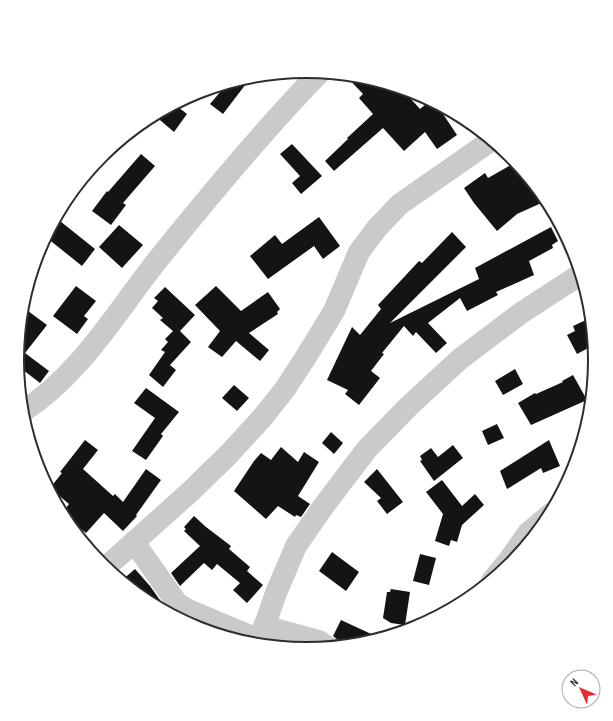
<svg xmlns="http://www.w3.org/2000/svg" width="613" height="721" font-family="'Sofia Sans Condensed',sans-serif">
	<rect width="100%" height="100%" fill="#fff"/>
	<g fill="#141414">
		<path d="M345 75 363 77 401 88 420 109 431 100 435 102 457 135 437 149 425 132 404 151 383 128 334 171 325 161 348 139 347 138 373 114 359 98 363 94Z"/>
		<path d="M252 76 223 114 210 104 227 84Z"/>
		<path d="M174 104 187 114 174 132 154 115Z"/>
		<path d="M292 144 322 176 301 194 292 183 300 176 280 154Z"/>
		<path d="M141 154 155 166 123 203 126 205 111 225 92 211 107 191 108 192Z"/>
		<path d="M516 162 548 200 517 214 497 231 474 203 464 188 485 173 488 178Z"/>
		<path d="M319 217 340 246 323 259 314 246 268 279 250 256 275 235 282 244Z"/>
		<path d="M60 221 95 249 82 266 47 238Z"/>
		<path d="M119 225 143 245 122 268 99 247Z"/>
		<path d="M551 227 558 241 552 245 553 248 529 261 534 275 496 292 498 295 467 311 460 298 428 323 447 343 436 353 416 332 413 336 404 326 382 353 384 354 371 371 380 378 359 405 345 394 348 390 327 380 352 327 360 335 381 309 378 305 419 261 422 263 452 232 466 247 390 323 479 279 475 268Z"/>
		<path d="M76 286 96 301 84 316 88 319 77 334 53 316Z"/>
		<path d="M216 286 241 311 268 292 280 309 277 312 278 314 249 333 269 350 260 361 236 341 222 357 208 347 220 331 195 305Z"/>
		<path d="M165 287 195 315 180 331 191 342 170 365 176 370 163 387 149 375 165 352 161 350 168 342 165 339 173 331 160 320 163 318 152 308 158 301 154 298Z"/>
		<path d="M28 311 47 325 25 353 49 371 40 383 18 366 21 320Z"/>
		<path d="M586 320 588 324 592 322 594 345 577 354 567 335 575 331 573 326Z"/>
		<path d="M515 369 523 384 503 395 495 381Z"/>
		<path d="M573 375 587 400 531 425 518 403 535 393 536 394 563 382 562 381Z"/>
		<path d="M234 385 249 398 237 411 222 398Z"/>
		<path d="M146 388 179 412 161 434 163 436 146 460 132 451 155 418 134 403Z"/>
		<path d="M497 424 504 438 488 445 482 431Z"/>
		<path d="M331 432 343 443 334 454 322 443Z"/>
		<path d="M85 440 98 450 83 469 113 496 115 494 123 502 146 469 161 480 136 515 137 516 123 531 104 513 86 533 62 513 69 504 50 488 62 473 60 472Z"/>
		<path d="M549 440 560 466 543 473 541 468 507 489 500 471Z"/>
		<path d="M453 445 463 458 434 481 420 461 422 460 420 456 431 448 438 457Z"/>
		<path d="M281 447 298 462 304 452 319 462 298 496 310 504 301 517 296 515 295 517 278 506 266 519 234 491 254 461 261 453 271 460Z"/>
		<path d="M377 469 403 502 387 514 377 501 381 498 364 482Z"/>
		<path d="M442 480 462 506 475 494 484 505 462 525 457 542 451 540 449 546 435 541 443 514 426 492Z"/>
		<path d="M194 516 206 527 231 546 229 549 250 567 247 571 263 585 247 603 233 590 240 583 217 564 212 570 204 563 180 586 171 573 200 546 184 531 186 529 184 527Z"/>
		<path d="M332 552 359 572 346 591 319 571Z"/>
		<path d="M420 554 436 558 429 585 413 581Z"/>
		<path d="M135 569 150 586 167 610 173 616 145 601 121 581Z"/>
		<path d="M391 589 410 592 405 625 391 623 383 618 387 592H390Z"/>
		<path d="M341 620 382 639 363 644 341 647 340 642 333 636Z"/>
	</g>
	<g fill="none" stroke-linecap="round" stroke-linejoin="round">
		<g stroke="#cacaca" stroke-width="22">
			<path d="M22 412C79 376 115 314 156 262 208 197 262 132 320 72"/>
			<path d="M134 542 177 603 188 610 260 640"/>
			<path d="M105 568 190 492 228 455 262 418 285 389 304 360 334 311 359 252 377 228 400 204 492 140"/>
			<path d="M492 581 509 560 528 533 552 513"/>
			<path d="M264 626 319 641 329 648"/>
			<path d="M258 645 276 593 296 546 323 507 367 449 409 406 460 359 521 313 581 274"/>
		</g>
	</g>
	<path d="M0 0H613V721H0ZM24 360a282 282 0 1 1 564 0a282 282 0 1 1-564 0Z" fill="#fff" fill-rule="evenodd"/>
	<path fill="none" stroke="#2d2d2d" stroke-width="2" d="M24 360a282 282 0 1 1 564 0a282 282 0 1 1-564 0Z"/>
	<g transform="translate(581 689) rotate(314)"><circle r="19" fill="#ffffff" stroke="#ababab"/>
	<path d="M0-3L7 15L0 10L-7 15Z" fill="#ea2930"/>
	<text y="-6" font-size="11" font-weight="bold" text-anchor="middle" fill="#2d2d2d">N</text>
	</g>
</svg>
